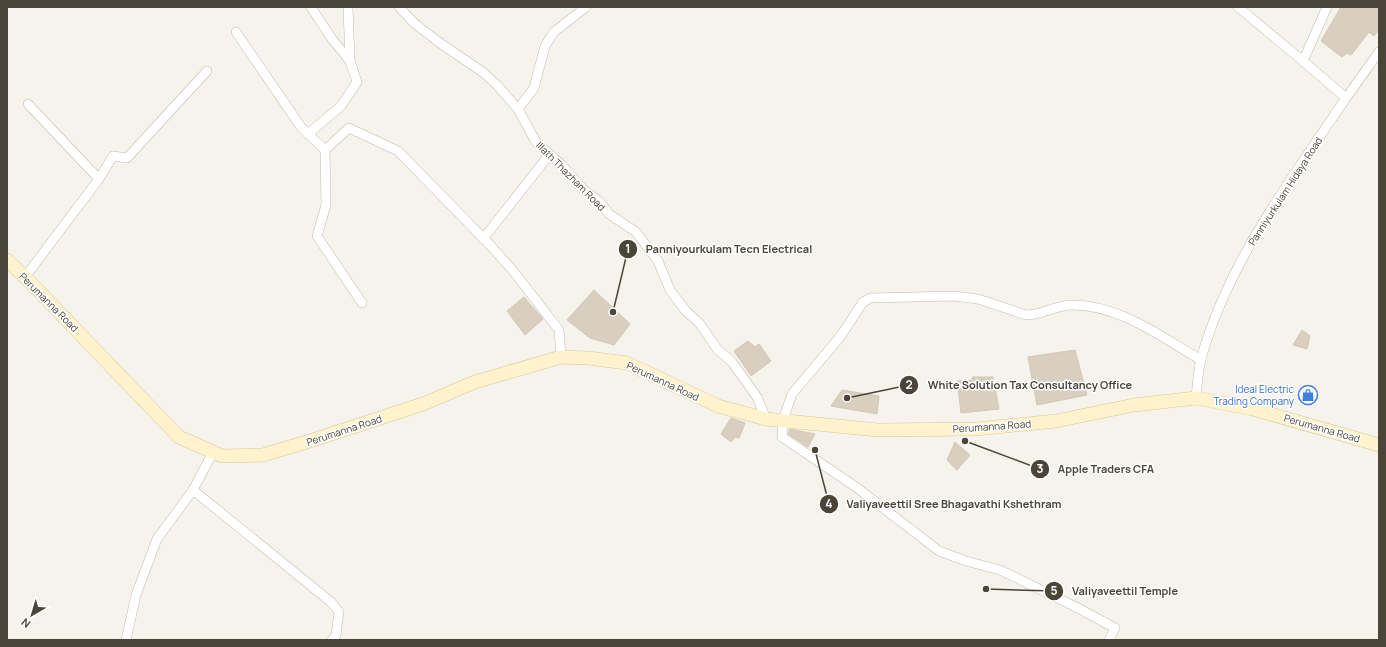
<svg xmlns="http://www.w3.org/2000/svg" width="1386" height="647" font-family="Manrope,sans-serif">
	<rect width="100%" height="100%" fill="#f6f3ec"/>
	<g fill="#d8cfc1" stroke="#d3c7b4">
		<path d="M1341 7H1379V29L1374 36 1369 32 1351 55 1347 53 1342 57 1321 41Z"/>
		<path d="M594 290 630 324 614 345 590 338 567 320Z"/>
		<path d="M524 297 543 319 525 335 507 311Z"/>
		<path d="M1302 330 1310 336 1307 349 1293 345Z"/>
		<path d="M748 341 755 347 759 344 771 361 751 376 734 351Z"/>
		<path d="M1075 350 1087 395 1037 405 1028 357Z"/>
		<path d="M972 377H993L999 409 961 413 957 381 973 380Z"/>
		<path d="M842 390 879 396 877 414 831 406Z"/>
		<path d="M731 418 745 423 739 438 735 437 731 442 721 434Z"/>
		<path d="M790 429 815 434 808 447 788 434Z"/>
		<path d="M955 442 970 455 957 470 947 460Z"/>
	</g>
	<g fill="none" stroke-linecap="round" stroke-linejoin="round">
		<defs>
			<g id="street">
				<path d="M348 7 350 61"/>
				<path d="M399 7 414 23 440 43 484 73 498 86 518 109 536 142 562 165 583 189 600 202 609 214 636 232 658 261 670 290 685 310 700 324 717 349 732 362 757 397 766 419"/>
				<path d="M1238 7 1303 61"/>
				<path d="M236 32 301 127 325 150"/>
				<path d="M1346 98 1379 52"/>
				<path d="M28 104 99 179"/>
				<path d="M518 109 534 88 545 46 554 32 586 7"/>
				<path d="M308 134 341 106 357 82 350 61 332 39 311 7"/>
				<path d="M483 239 549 155"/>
				<path d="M25 277 99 179 113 156 127 158 207 71"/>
				<path d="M362 303 317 236 326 205 325 150 349 128 398 151 490 245 514 272 559 330 561 357"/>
				<path d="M1196 398C1197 386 1198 372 1201 359 1228 262 1290 181 1346 98L1303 61 1327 7"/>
				<path d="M193 490 331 602 339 612 336 635 332 640"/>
				<path d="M126 640 136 595 157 539 193 490 213 452"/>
				<path d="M1109 640 1115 628 1076 607 1000 570 966 561 939 551 856 487 782 437 783 420 792 394 840 337 863 302 871 298 954 296 978 299 1026 315C1041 315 1055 306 1070 305 1119 304 1161 337 1201 360"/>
			</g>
			<path id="secondary" d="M7 260 31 283 179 437 222 456 263 455 313 440 423 404 475 382 561 357 588 358 627 363 718 406 766 419 878 430 976 429 1056 421 1134 405 1196 398 1253 409 1379 445"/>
		</defs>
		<use href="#street" stroke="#c2bbae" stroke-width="10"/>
		<use href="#secondary" stroke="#d6c79b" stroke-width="14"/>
		<use href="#street" stroke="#fff" stroke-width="9"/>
		<use href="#secondary" stroke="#fff3cd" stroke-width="13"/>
	</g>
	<defs>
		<symbol id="shop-ring" viewBox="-11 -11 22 22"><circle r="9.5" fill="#fff" stroke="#3f7fe0" stroke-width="1.5"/><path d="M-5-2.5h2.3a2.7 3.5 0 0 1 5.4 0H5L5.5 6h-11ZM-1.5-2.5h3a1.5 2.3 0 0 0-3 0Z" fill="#3f7fe0"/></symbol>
	</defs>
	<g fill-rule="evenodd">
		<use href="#shop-ring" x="1297" y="384" width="22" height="22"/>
	</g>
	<g text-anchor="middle" stroke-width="3" stroke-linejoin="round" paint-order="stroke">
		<g font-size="10" fill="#4b4439" stroke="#fff">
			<text transform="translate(571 176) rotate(45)" y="4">Illath Thazham Road</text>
			<text transform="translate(1285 191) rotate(-57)" y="4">Panniyurkulam Hidaya Road</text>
			<text transform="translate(49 302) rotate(45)" y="4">Perumanna Road</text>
			<text transform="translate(663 381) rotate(25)" y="4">Perumanna Road</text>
			<text transform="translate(992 426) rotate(-4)" y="4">Perumanna Road</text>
			<text transform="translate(1322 428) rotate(16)" y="4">Perumanna Road</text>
			<text transform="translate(344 430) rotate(-18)" y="4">Perumanna Road</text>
		</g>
		<g font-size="10" fill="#366cbe" stroke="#fff" text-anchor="end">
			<text x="1294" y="393">Ideal Electric<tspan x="1294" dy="12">Trading Company</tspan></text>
		</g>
	</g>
	<path fill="none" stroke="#4b4439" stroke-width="1.5" d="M613 312L628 249M847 398L909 385M965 441L1040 469M815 450L829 504M986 589L1054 591"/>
	<g fill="#4b4439" stroke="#fff" stroke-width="1.5">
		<circle cx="613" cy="312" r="4"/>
		<circle cx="847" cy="398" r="4"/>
		<circle cx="965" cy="441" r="4"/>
		<circle cx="815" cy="450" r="4"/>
		<circle cx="986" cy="589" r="4"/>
		<circle cx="628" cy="249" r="10"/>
		<circle cx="909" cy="385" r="10"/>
		<circle cx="1040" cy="469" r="10"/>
		<circle cx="829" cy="504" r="10"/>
		<circle cx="1054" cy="591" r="10"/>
	</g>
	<g font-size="12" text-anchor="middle" font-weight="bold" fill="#fff">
		<text x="628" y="253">1</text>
		<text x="909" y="389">2</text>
		<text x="1040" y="473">3</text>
		<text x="829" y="508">4</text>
		<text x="1054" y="595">5</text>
	</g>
	<g font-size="11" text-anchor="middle" font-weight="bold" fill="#4b4439" stroke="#fff" stroke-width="3" stroke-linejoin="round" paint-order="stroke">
		<text x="729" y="253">Panniyourkulam Tecn Electrical</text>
		<text x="1030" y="389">White Solution Tax Consultancy Office</text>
		<text x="1106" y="473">Apple Traders CFA</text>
		<text x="954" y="508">Valiyaveettil Sree Bhagavathi Kshethram</text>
		<text x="1125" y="595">Valiyaveettil Temple</text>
	</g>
	<rect width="1386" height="647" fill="none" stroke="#4b4439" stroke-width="16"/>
	<g transform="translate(32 615) rotate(218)" stroke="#ffffff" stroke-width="3" paint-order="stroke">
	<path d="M0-3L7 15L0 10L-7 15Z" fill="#4b4439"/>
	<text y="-6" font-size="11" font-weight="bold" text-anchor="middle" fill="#4b4439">N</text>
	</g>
</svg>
